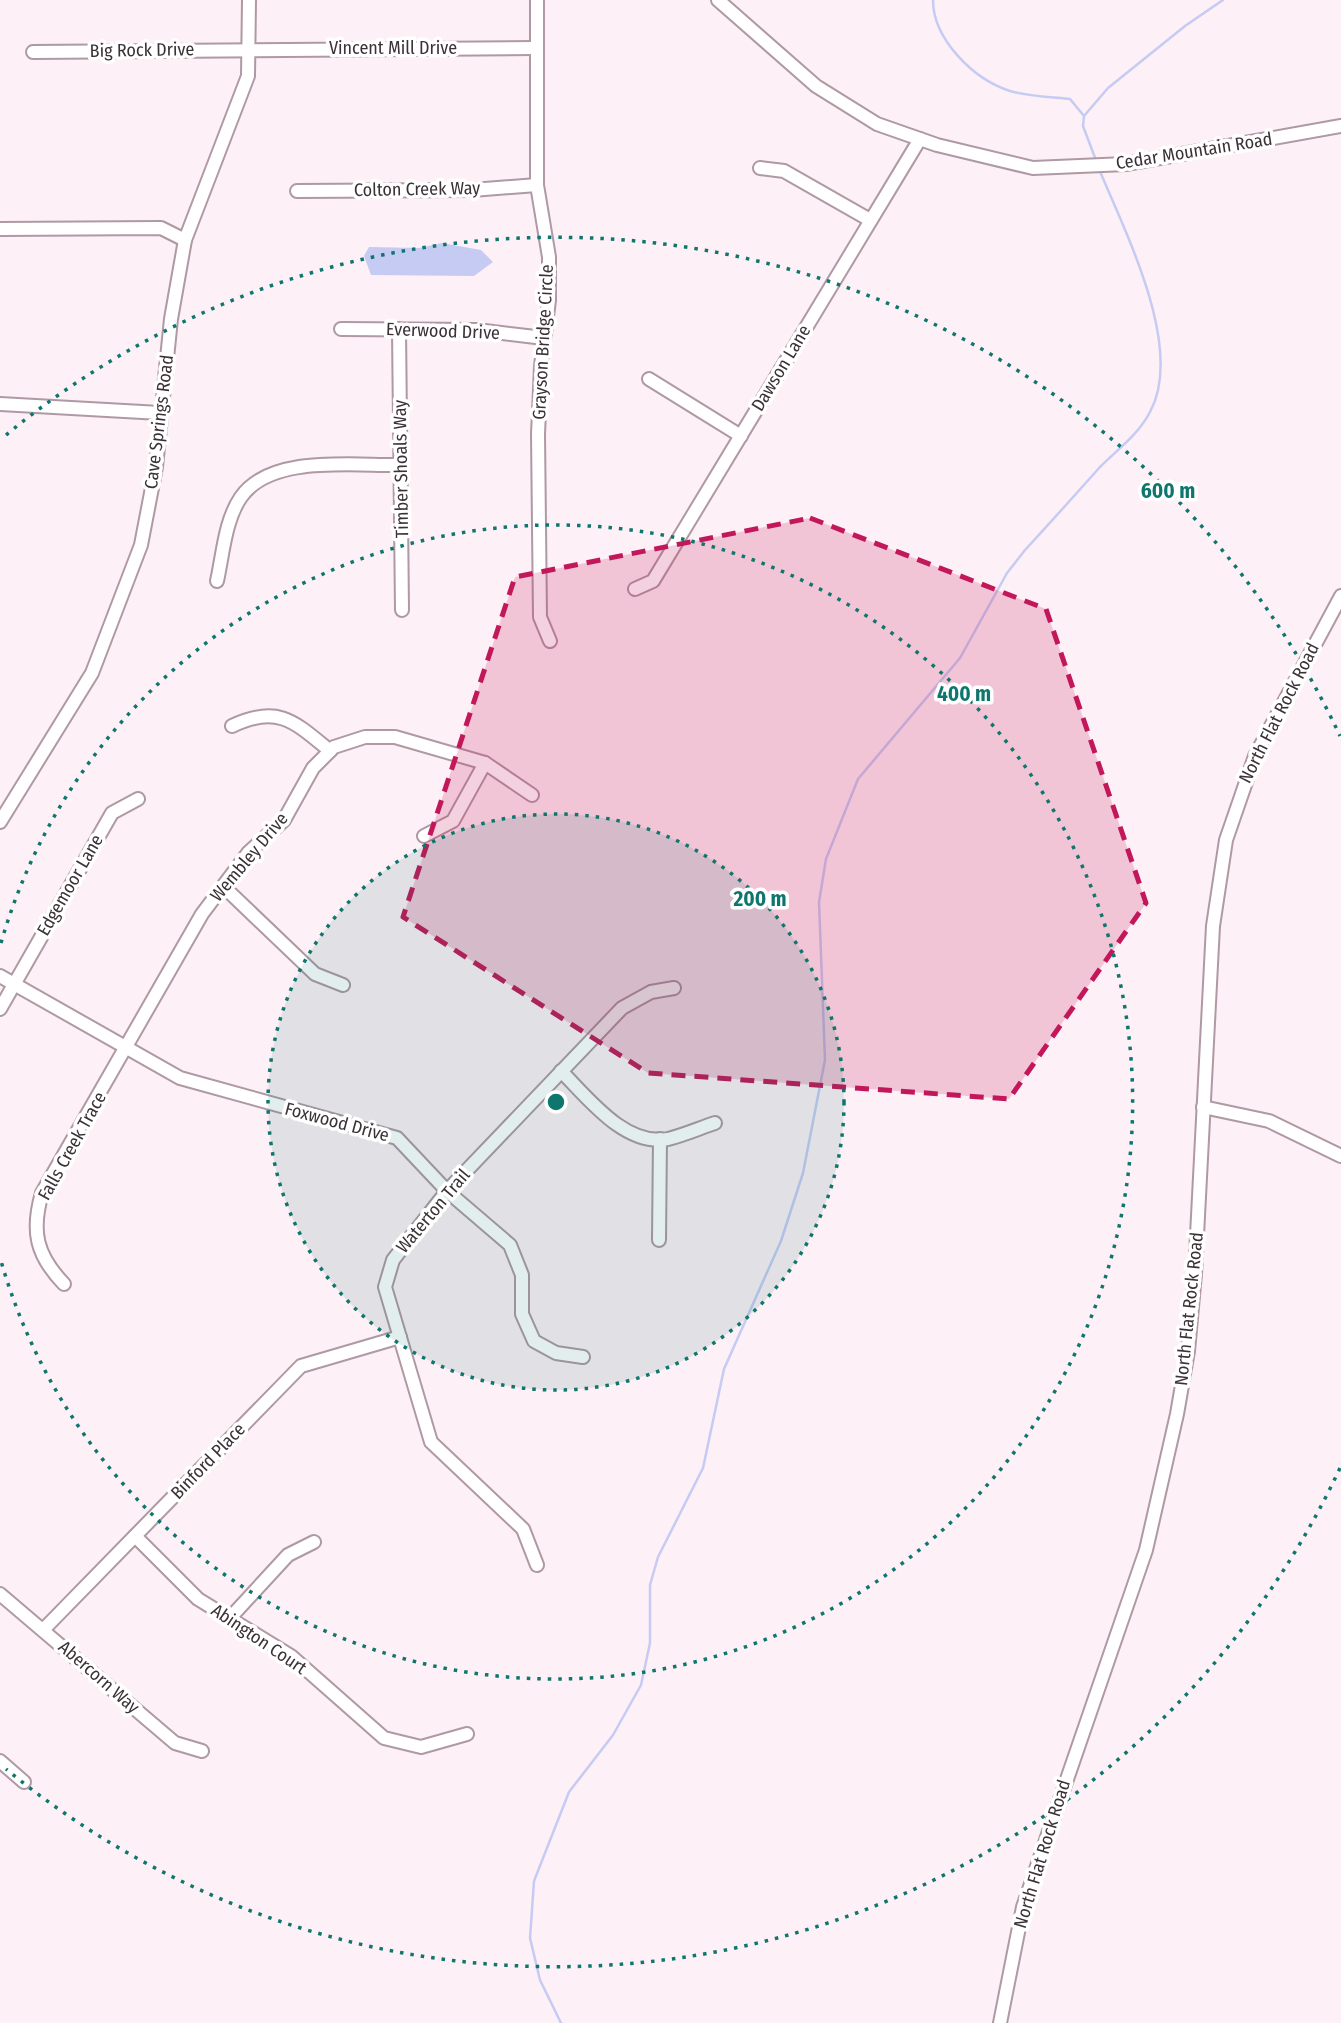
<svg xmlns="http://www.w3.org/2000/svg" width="1341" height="2023" font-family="'Fira Sans Condensed',sans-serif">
	<rect width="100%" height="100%" fill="#fdf0f6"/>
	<path fill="#c6cbf3" d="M442 243 481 250 493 262 474 276 371 275 364 256 369 247 419 248Z"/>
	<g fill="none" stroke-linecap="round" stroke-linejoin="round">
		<g stroke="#c6cbf3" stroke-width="2.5">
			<path d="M933 0C933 39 973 79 1010 91 1028 96 1050 97 1070 99L1084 116"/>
			<path d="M1097 163 1083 126 1084 116 1108 88 1185 26 1223 0"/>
			<path d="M561 2023 540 1980 530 1938 534 1881 569 1792 613 1735 641 1685 650 1643V1585L658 1557 703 1468 724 1369 781 1241 803 1173 825 1060 819 902 826 859 858 779 960 658 1007 573 1025 550C1050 523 1075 495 1100 467 1118 449 1138 435 1150 412 1185 348 1125 232 1099 169"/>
		</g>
		<defs>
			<g id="minor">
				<path d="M537 0V185L549 257V300L541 366 538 434 540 617 550 641"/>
				<path d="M718 0 816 86 877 124 937 145 1033 168 1126 164 1341 126"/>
				<path d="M33 52 535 48"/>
				<path d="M760 168 784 171 870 220"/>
				<path d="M297 191 472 190 537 185"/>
				<path d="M0 229 161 228 185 240"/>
				<path d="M341 329 477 330 544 338"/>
				<path d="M399 329 402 610"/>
				<path d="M649 379 741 436"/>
				<path d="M0 404 160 413"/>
				<path d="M217 581C223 554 225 520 241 497 271 454 354 466 401 465"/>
				<path d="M635 589 653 581 920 139"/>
				<path d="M232 726C278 704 295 722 330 751"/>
				<path d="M0 822 92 673 141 545 156 467 171 319 185 240 248 76 249 0"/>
				<path d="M424 836 453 821 485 763"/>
				<path d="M224 887 315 974 343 985"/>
				<path d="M0 976 180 1078 397 1138 447 1191 510 1245 522 1275V1314L534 1341 556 1353 583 1357"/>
				<path d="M0 1009 112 813 138 799"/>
				<path d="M561 1071C588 1098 625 1147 668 1139 684 1135 700 1128 715 1123"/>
				<path d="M1203 1107 1269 1121 1341 1156"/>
				<path d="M659 1240 660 1139"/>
				<path d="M64 1284C36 1255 31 1231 42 1193L202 914 248 853 284 820 313 768 334 747 365 737H395L485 763 532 795"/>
				<path d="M135 1536 198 1599 291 1656 384 1738 421 1747 467 1734"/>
				<path d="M537 1565 523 1529 431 1442 385 1287 393 1260 447 1191 622 1008 651 992 674 988"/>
				<path d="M0 1594 175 1743 202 1751"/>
				<path d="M230 1618 288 1555 314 1542"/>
				<path d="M44 1629 301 1366 400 1337"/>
				<path d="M0 1761 24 1782"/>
				<path d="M1000 2023 1023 1907 1146 1550 1177 1414 1188 1351 1195 1274 1213 926 1226 840 1255 756 1341 596"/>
			</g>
		</defs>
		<use href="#minor" stroke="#af99a4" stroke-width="16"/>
		<use href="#minor" stroke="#fff" stroke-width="12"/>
	</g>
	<path fill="#c2185b" fill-opacity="0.2" stroke="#c2185b" stroke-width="5" stroke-dasharray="14 9" stroke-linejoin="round" d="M810 518 1046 609 1146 903 1009 1099 648 1073 403 917 515 577Z"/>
	<circle cx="556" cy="1102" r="288" fill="#0f766e" fill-opacity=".12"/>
	<g fill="none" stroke="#0f766e" stroke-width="3.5" stroke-dasharray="3.5 7">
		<circle cx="556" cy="1102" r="288"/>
		<path d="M1 943A577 577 0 1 1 1 1261"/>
		<path d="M1340 1468A865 865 0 0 1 6 1769M6 435A865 865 0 0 1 1340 736"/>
	</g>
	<g text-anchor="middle" stroke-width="7" stroke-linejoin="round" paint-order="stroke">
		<g font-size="18" fill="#3b3236" stroke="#fff">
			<text x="393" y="54">Vincent Mill Drive</text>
			<text transform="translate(142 50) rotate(-1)" y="6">Big Rock Drive</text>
			<text transform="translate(1194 151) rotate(-9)" y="6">Cedar Mountain Road</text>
			<text transform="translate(417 189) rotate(-1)" y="6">Colton Creek Way</text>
			<text transform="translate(443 331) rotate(2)" y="6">Everwood Drive</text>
			<text transform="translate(543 342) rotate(-87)" y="6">Grayson Bridge Circle</text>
			<text transform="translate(781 368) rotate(-59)" y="6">Dawson Lane</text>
			<text transform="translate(159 422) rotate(-83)" y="6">Cave Springs Road</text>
			<text transform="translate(401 469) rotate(-91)" y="6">Timber Shoals Way</text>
			<text transform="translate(1279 713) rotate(-63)" y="6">North Flat Rock Road</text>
			<text transform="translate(249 857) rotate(-50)" y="6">Wembley Drive</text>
			<text transform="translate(70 885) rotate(-60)" y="6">Edgemoor Lane</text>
			<text transform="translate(337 1122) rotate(15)" y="6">Foxwood Drive</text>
			<text transform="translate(72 1146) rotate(-61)" y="6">Falls Creek Trace</text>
			<text transform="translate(433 1211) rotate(-50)" y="6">Waterton Trail</text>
			<text transform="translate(1189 1309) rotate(-84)" y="6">North Flat Rock Road</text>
			<text transform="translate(208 1461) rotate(-46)" y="6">Binford Place</text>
			<text transform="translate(259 1639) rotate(34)" y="6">Abington Court</text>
			<text transform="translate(99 1677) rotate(41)" y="6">Abercorn Way</text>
			<text transform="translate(1042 1854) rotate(-73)" y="6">North Flat Rock Road</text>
		</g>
	</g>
	<circle cx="556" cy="1102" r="10" fill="#0f766e" stroke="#fff" stroke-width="3.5"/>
	<g font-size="21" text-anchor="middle" font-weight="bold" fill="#0f766e" stroke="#fff" stroke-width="7" stroke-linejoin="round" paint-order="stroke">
		<text x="1168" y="498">600 m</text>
		<text x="964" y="701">400 m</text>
		<text x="760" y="906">200 m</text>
	</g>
</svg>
